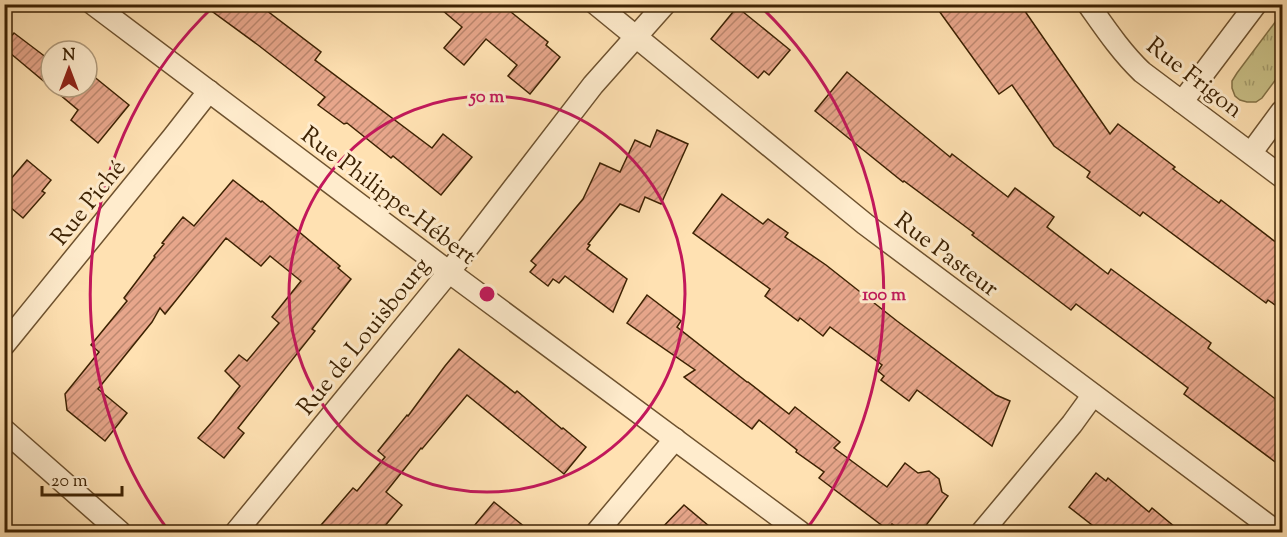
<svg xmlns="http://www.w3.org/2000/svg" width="1287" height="537" font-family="'Sorts Mill Goudy',serif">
	<defs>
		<pattern id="grass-tufts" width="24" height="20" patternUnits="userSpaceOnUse" patternTransform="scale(1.5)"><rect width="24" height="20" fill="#c9c087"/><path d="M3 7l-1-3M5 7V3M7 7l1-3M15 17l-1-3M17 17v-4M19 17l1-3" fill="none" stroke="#a49c6c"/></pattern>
		<pattern id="building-hatch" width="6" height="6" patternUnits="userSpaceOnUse" patternTransform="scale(1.5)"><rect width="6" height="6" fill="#e7a68b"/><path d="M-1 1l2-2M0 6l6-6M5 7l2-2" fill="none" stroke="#bc876f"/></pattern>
	</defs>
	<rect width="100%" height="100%" fill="#ffe1b2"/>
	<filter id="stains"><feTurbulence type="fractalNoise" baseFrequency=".00333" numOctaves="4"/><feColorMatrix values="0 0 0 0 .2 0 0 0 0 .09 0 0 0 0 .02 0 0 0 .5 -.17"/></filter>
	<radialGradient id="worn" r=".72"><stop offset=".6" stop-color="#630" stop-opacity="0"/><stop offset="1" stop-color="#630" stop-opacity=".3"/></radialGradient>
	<path fill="url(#grass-tufts)" stroke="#837145" stroke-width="1.5" d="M1282 13V71L1262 98 1256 102H1247L1240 100 1235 96 1232 88V81L1237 73Z"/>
	<g fill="url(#building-hatch)" stroke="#3d2203" stroke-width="1.5">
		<path d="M202 4H258L321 52 315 60 432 148 443 134 472 157 441 195 393 156 391 158 347 123 344 124 318 105 325 97 258 45Z"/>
		<path d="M435 4H501L548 42 546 45 560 57 530 94 508 76 517 65 486 39 464 65 444 48 462 27Z"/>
		<path d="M934 4H1020L1110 134 1118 124 1175 167 1173 169 1219 203 1221 200 1282 247V310L1268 300 1266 303 1143 212 1140 216 1087 177 1090 172 1054 146 1012 85 999 94Z"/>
		<path d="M737 7 790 50 769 75 764 71 758 78 711 39Z"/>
		<path d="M14 33 51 61V87H87V71L129 105 98 143 71 120 78 110 4 48V45Z"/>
		<path d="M847 72 950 157 952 154 1008 197 1015 188 1054 217 1047 227 1108 274 1111 269 1211 343 1208 348 1282 404V467L1184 394 1188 388 1076 304 1071 310 972 235 974 233 904 181 903 182 815 111Z"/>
		<path d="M657 130 688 144 661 204 645 197 639 212 620 204 588 244 590 245 587 249 627 279 613 312 565 276 559 283 553 279 548 286 530 272 536 265 531 261 583 199 600 163 620 172 635 140 650 147Z"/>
		<path d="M27 160 51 180 42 191 45 193 23 218 4 202V187Z"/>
		<path d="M233 180 261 202 262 201 340 266 338 268 351 279 312 329 315 331 238 428 244 433 224 458 198 438 212 422 240 386 225 371 239 355 247 361 279 323 272 317 301 281 270 256 261 266 226 238 165 314 160 308 152 322 98 389 127 413 105 441 67 410 65 394 99 352 91 345 127 301 124 298 155 257 154 256 164 244 162 243 183 217 194 226Z"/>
		<path d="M722 194 763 224 768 219 788 233 785 237 826 265 897 321 996 395 1010 401 992 446 917 390 909 401 881 380 884 376 878 371 882 365 830 327 823 336 800 318 798 321 765 296 770 289 693 233Z"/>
		<path d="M647 295 681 321 677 327 747 382H748L789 414 795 407 840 442 834 448 887 487 905 463 918 473 929 471 939 479 942 492 948 496 921 532H904L892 524 888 530 819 478 824 472 796 452 797 450 759 420 752 429 684 377 695 370 627 323Z"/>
		<path d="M459 349 515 393 517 391 562 429 563 428 586 447 564 474 467 395 422 449 421 448 386 492 402 505 380 532H315L353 488 357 491 385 457 378 451 407 415 408 416 445 366Z"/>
		<path d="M1096 473 1106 481 1108 478 1149 512 1152 508 1181 532H1101L1069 507Z"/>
		<path d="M494 502 531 532H469Z"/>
		<path d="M684 505 716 532H658Z"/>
	</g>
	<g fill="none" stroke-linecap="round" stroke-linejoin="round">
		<defs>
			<g id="minor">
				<path d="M93 4 449 272 800 532"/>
				<path d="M596 4 865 224 1277 532"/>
				<path d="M1088 4C1105 28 1121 52 1142 72L1282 177"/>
				<path d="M1182 102 1256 4"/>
				<path d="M1251 153 1282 111"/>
				<path d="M4 345 173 137 209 91"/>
				<path d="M4 430 120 532"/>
				<path d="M236 532 449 272 593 85 665 4"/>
				<path d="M597 532 675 439"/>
				<path d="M982 532 1072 424 1093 395"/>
			</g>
		</defs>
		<use href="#minor" stroke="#6e522f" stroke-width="24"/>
		<use href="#minor" stroke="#ffeccd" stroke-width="21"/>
	</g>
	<g fill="none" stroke="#c2185b" stroke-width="3">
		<circle cx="487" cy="294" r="198"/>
		<path d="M168 530A397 397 0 0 1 214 6M760 6A397 397 0 0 1 806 530"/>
	</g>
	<g text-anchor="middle" stroke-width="6" stroke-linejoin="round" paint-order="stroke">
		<g font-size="24" fill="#3d2203" stroke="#ffeccd">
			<text transform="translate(1195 77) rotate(38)" y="8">Rue Frigon</text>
			<text transform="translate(389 195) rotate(37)" y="8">Rue Philippe-Hébert</text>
			<text transform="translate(88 202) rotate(-51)" y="8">Rue Piché</text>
			<text transform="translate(947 254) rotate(37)" y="8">Rue Pasteur</text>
			<text transform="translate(363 336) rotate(-51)" y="8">Rue de Louisbourg</text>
		</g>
	</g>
	<circle cx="487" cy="294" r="9" fill="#c2185b" stroke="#ffeccd" stroke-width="3"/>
	<g font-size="18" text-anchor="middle" font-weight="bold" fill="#c2185b" stroke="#ffeccd" stroke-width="6" stroke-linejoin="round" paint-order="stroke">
		<text x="487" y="102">50 m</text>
		<text x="884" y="300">100 m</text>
	</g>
	<rect width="1287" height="537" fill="none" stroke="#ffe1b2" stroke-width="24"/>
	<rect x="6" y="6" width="1275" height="525" fill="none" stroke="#3d2203" stroke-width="3"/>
	<rect x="12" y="12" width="1263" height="513" fill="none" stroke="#3d2203" stroke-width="1.5"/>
	<g transform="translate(69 69)"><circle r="28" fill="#ffeccd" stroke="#b19b7c" stroke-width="1.5"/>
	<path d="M0-4.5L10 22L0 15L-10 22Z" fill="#8f2418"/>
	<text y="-9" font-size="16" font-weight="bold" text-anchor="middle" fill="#3d2203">N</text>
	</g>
	<path d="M42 486v9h80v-9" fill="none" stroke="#3d2203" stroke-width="3"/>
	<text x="51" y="486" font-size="18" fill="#3d2203" stroke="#ffeccd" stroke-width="4.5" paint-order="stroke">20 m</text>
	<rect width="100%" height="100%" filter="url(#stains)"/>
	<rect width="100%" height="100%" fill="url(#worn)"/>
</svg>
